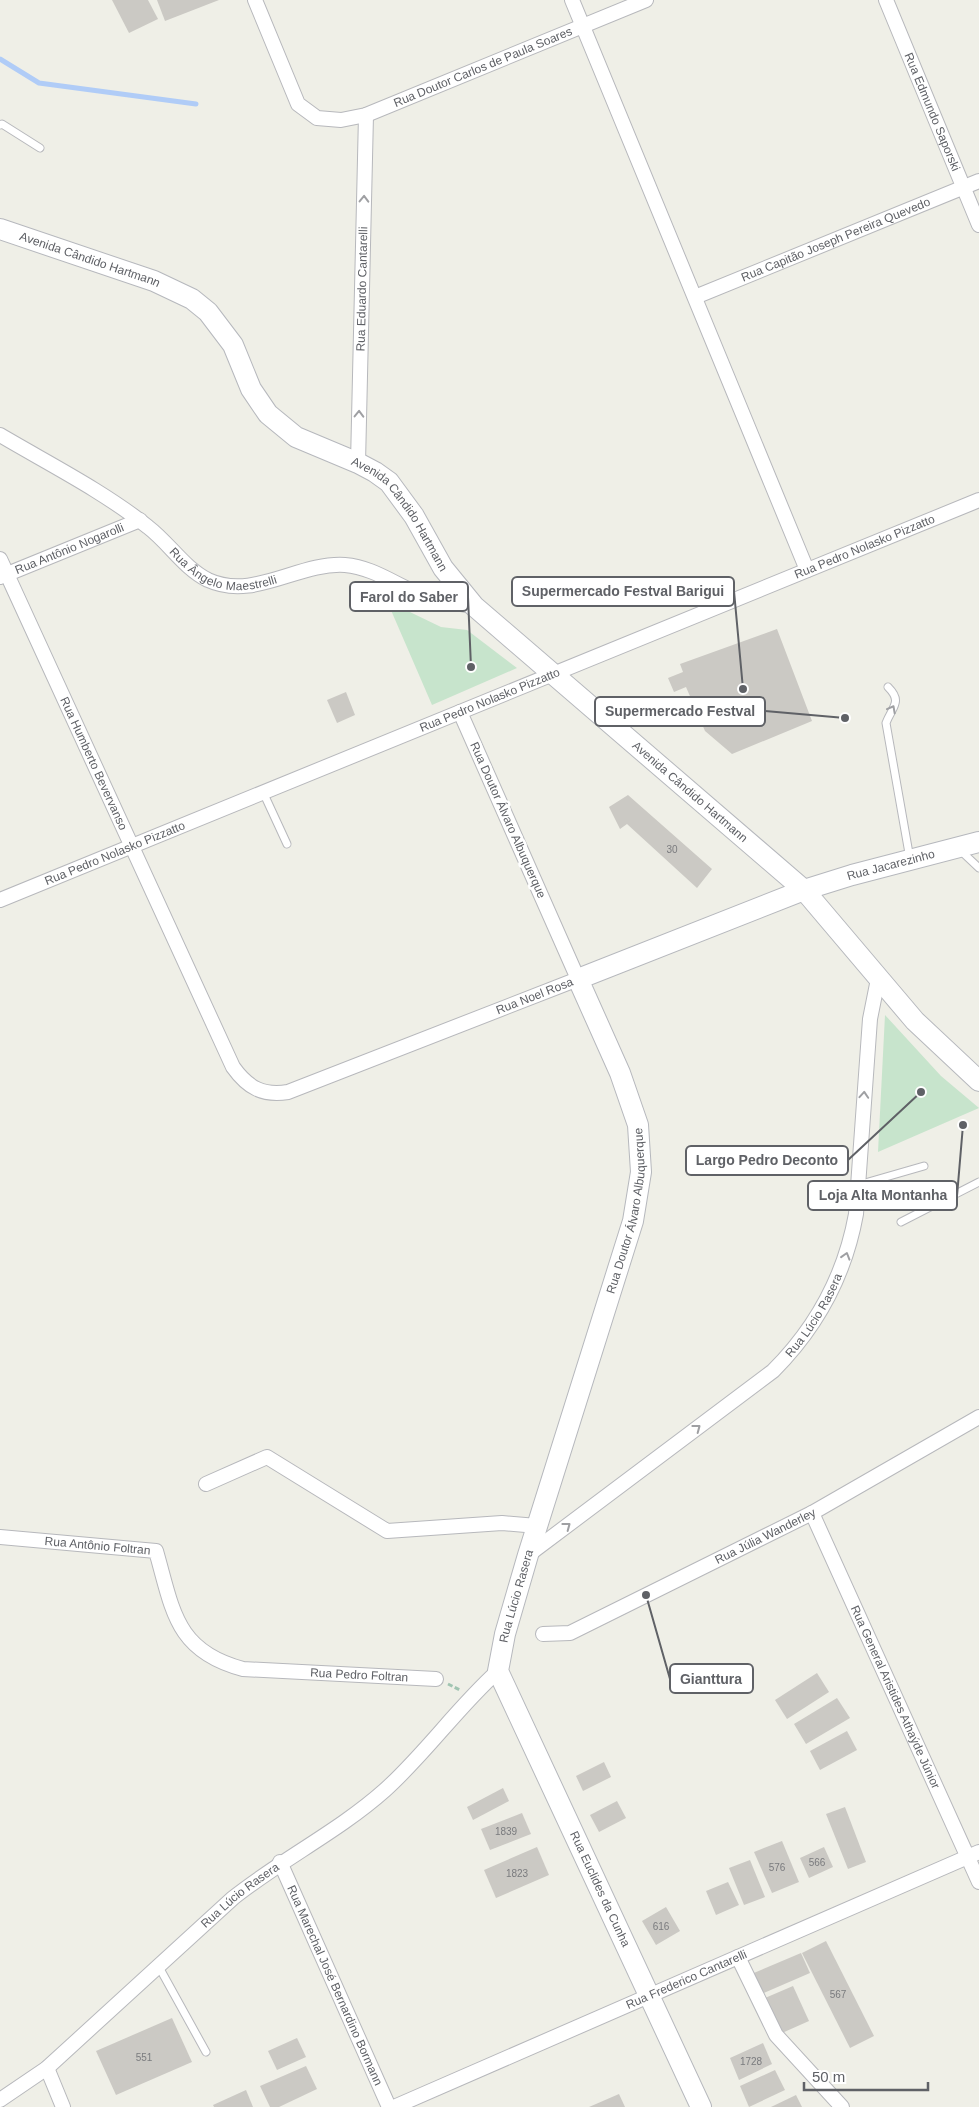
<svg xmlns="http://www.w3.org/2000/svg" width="979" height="2107" font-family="Helvetica,sans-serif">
	<rect width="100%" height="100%" fill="#efefe7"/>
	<g fill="#c7e4cc">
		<path d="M387 601 441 627 467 630 517 668 432 705Z"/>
		<path d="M885 1015 941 1076 979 1108 878 1152Z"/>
	</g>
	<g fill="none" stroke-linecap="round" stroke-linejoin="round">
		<path stroke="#b0ccf7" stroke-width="5" d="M0 59 39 83 196 104"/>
	</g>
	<g fill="#cbc9c4">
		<path d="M112 0H148L158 19 129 33Z"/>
		<path d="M157 0H219L165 21Z"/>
		<path d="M777 629 812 721 732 754 705 731 686 687 674 692 668 678 683 672 680 664Z"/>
		<path d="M346 692 355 715 337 723 327 700Z"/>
		<path d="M628 795 712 869 697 888 627 824 620 829 609 807Z"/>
		<path d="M817 1673 829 1692 787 1719 775 1700Z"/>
		<path d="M837 1698 850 1718 806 1744 794 1724Z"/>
		<path d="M847 1731 857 1750 820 1770 810 1751Z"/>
		<path d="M604 1762 611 1777 583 1791 576 1776Z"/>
		<path d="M503 1788 509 1801 473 1820 467 1807Z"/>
		<path d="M617 1801 626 1818 599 1832 590 1815Z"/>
		<path d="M845 1807 866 1862 848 1869 826 1814Z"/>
		<path d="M522 1813 531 1834 490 1850 481 1829Z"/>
		<path d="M782 1841 799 1882 772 1893 754 1852Z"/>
		<path d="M537 1847 549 1875 496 1898 484 1870Z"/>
		<path d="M824 1847 833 1867 809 1878 800 1858Z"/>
		<path d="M750 1860 765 1897 744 1905 729 1868Z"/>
		<path d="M728 1882 739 1905 716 1915 706 1891Z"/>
		<path d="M666 1907 680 1931 656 1945 642 1921Z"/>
		<path d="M826 1941 874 2036 850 2048 802 1953Z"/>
		<path d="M801 1953 810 1973 757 1996 749 1975Z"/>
		<path d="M793 1986 809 2021 782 2033 765 1998Z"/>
		<path d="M172 2018 192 2062 116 2095 96 2051Z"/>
		<path d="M297 2038 306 2057 277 2070 268 2051Z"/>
		<path d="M763 2043 772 2064 739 2080 730 2058Z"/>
		<path d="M306 2066 317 2089 279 2107H270L260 2086Z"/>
		<path d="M775 2070 785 2090 749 2107 740 2086Z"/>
		<path d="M246 2090 253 2107H214L213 2105Z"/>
		<path d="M619 2094 625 2107H589Z"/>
		<path d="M796 2095 802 2107H771Z"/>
	</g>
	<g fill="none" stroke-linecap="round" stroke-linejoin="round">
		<defs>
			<g id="lane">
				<path d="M0 125 2 124 40 148"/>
				<path d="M888 687C903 702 892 707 886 723L910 859"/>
				<path d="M263 792 287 844"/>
				<path d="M960 850 979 868"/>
				<path d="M858 1185 924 1166"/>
				<path d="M901 1222 979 1182"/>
				<path d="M159 1967 206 2052"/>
			</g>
			<g id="street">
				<path id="s1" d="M255 0 298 104 317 118 341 120 366 115 646 0"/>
				<path d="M572 0 807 570"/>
				<path id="s2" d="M886 0 979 225"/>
				<path id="s3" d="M695 297 979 181"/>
				<path id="s4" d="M0 435C49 464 103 491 148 527 169 543 184 568 208 580 254 601 298 562 345 565 370 567 390 581 412 591 432 600 453 603 474 606"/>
				<path id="s5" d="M358 463 366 115"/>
				<path id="s6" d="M0 559 233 1067C248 1088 263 1096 288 1092L578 979 460 712"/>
				<path id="s7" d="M0 577 140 520"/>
				<path id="s8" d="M0 900 979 500"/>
				<path d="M206 1484 267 1457 387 1531 502 1523 537 1526"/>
				<path id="s9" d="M812 1513 979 1882"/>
				<path id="s10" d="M0 1537 156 1551C173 1610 175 1651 243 1669L436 1679"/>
				<path id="s11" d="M528 1555 773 1371C817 1327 845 1275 856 1214L870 1019 878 979"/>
				<path id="s12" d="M543 1634 570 1633 812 1513 979 1417"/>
				<path id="s13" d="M280 1862 389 2107"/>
				<path d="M738 1957 776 2035 842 2107"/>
				<path d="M47 2068 63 2107"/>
				<path id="s14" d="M0 2100 47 2068 233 1898C282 1859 339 1831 385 1790 426 1753 457 1708 498 1671"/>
				<path id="s15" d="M394 2107 979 1852"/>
			</g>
			<g id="secondary">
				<path id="s16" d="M0 229 154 281 192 299 208 312 233 345 251 389 268 414 296 437 358 463 375 472 389 482 414 516 443 568 474 606 804 890 915 1021 979 1081"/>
				<path id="s17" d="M701 2107 498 1671 505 1634 528 1555 633 1221 641 1172 638 1125 620 1073 578 979 804 890 852 875 979 842"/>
			</g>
		</defs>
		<use href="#lane" stroke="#b7b8bc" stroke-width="9"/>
		<use href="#street" stroke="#b7b8bc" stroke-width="16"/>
		<use href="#secondary" stroke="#b6b8bd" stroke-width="22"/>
		<path stroke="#a0c4b1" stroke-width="3" stroke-dasharray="5 2.5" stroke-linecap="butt" d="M448 1684 460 1690"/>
		<use href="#lane" stroke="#fff" stroke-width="7"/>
		<use href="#street" stroke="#fff" stroke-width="14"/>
		<use href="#secondary" stroke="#fff" stroke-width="20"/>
	</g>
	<defs><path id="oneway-chevron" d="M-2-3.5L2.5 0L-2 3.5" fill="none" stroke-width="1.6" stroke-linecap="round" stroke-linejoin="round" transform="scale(1.25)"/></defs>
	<g stroke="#9fa0a3">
		<use href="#oneway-chevron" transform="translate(364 199) rotate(-89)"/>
		<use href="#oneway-chevron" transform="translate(359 414) rotate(-89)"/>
		<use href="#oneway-chevron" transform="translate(892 709) rotate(-62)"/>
		<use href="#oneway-chevron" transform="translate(864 1095) rotate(-86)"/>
		<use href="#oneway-chevron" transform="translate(846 1256) rotate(-73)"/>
		<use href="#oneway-chevron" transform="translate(697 1428) rotate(-37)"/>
		<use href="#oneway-chevron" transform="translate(567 1526) rotate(-37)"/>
	</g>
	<g text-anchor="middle" stroke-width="5" stroke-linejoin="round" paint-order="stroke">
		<g font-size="10" fill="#7a7b7e">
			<text x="672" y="853">30</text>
			<text x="506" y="1835">1839</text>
			<text x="817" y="1866">566</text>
			<text x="777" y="1871">576</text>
			<text x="517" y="1877">1823</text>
			<text x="661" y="1930">616</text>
			<text x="838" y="1998">567</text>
			<text x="144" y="2061">551</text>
			<text x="751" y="2065">1728</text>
		</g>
		<g font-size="12" fill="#5f6166" stroke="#fff">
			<text dy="4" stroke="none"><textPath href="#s1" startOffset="312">Rua Doutor Carlos de Paula Soares</textPath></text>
			<text dy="4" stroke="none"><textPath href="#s2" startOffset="121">Rua Edmundo Saporski</textPath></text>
			<text dy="4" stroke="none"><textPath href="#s3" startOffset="152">Rua Capitão Joseph Pereira Quevedo</textPath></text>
			<text dy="4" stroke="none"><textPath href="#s16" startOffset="95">Avenida Cândido Hartmann</textPath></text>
			<text dy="4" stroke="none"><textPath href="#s5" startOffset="174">Rua Eduardo Cantarelli</textPath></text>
			<text dy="4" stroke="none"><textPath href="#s16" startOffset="515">Avenida Cândido Hartmann</textPath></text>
			<text dy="4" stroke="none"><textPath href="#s8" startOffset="934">Rua Pedro Nolasko Pizzatto</textPath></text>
			<text dy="4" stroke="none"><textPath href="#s7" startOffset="75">Rua Antônio Nogarolli</textPath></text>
			<text dy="4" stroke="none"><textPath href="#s4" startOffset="266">Rua Ângelo Maestrelli</textPath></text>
			<text dy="4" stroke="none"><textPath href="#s8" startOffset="529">Rua Pedro Nolasko Pizzatto</textPath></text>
			<text dy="4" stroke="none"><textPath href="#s6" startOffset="225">Rua Humberto Bevervanso</textPath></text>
			<text dy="4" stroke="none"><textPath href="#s16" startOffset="920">Avenida Cândido Hartmann</textPath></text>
			<text transform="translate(508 820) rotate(66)" y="4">Rua Doutor Álvaro Albuquerque</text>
			<text dy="4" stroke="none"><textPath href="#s8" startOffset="124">Rua Pedro Nolasko Pizzatto</textPath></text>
			<text dy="4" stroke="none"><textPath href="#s17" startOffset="1539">Rua Jacarezinho</textPath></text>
			<text dy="4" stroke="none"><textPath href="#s6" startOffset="888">Rua Noel Rosa</textPath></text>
			<text dy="4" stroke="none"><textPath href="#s17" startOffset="960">Rua Doutor Álvaro Albuquerque</textPath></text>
			<text dy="4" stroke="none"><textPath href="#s11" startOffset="376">Rua Lúcio Rasera</textPath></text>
			<text dy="4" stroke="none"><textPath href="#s12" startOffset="245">Rua Júlia Wanderley</textPath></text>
			<text dy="4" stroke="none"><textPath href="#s10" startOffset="98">Rua Antônio Foltran</textPath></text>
			<text dy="4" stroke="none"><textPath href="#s17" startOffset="558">Rua Lúcio Rasera</textPath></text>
			<text dy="4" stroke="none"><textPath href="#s10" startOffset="430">Rua Pedro Foltran</textPath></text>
			<text dy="4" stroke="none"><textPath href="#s9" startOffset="202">Rua General Aristides Athaýde Júnior</textPath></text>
			<text transform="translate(600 1889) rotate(65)" y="4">Rua Euclides da Cunha</text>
			<text dy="4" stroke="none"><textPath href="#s14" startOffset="316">Rua Lúcio Rasera</textPath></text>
			<text dy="4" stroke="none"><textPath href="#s15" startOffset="319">Rua Frederico Cantarelli</textPath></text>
			<text dy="4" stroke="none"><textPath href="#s13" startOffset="135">Rua Marechal José Bernardino Bormann</textPath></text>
		</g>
	</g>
	<path fill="none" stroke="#5f6166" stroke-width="2" d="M743 689L734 591M471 667L468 597M845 718L765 711M921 1092L848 1160M963 1125L957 1196M646 1595L670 1679"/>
	<g fill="#5f6166" stroke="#fff" stroke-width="2">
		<circle cx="743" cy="689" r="5"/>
		<circle cx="471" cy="667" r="5"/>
		<circle cx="845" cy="718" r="5"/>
		<circle cx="921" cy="1092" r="5"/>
		<circle cx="963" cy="1125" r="5"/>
		<circle cx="646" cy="1595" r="5"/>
	</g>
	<g fill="#fff" stroke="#5f6166" stroke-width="2">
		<rect x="512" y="577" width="222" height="29" rx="5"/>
		<rect x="350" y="582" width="118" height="29" rx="5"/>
		<rect x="595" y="697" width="170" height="29" rx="5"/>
		<rect x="686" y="1146" width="162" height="29" rx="5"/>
		<rect x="808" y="1181" width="149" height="29" rx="5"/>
		<rect x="670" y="1664" width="83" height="29" rx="5"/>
	</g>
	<g font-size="14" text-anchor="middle" font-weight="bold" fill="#5f6166">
		<text x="623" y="596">Supermercado Festval Barigui</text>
		<text x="409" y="602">Farol do Saber</text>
		<text x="680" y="716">Supermercado Festval</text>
		<text x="767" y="1165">Largo Pedro Deconto</text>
		<text x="883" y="1200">Loja Alta Montanha</text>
		<text x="711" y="1684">Gianttura</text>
	</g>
	<path d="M804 2082v8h124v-8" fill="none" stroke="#5f6166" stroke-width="2.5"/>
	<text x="812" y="2082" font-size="15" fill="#5f6166" stroke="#ffffff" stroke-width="4" paint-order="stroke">50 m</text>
</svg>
